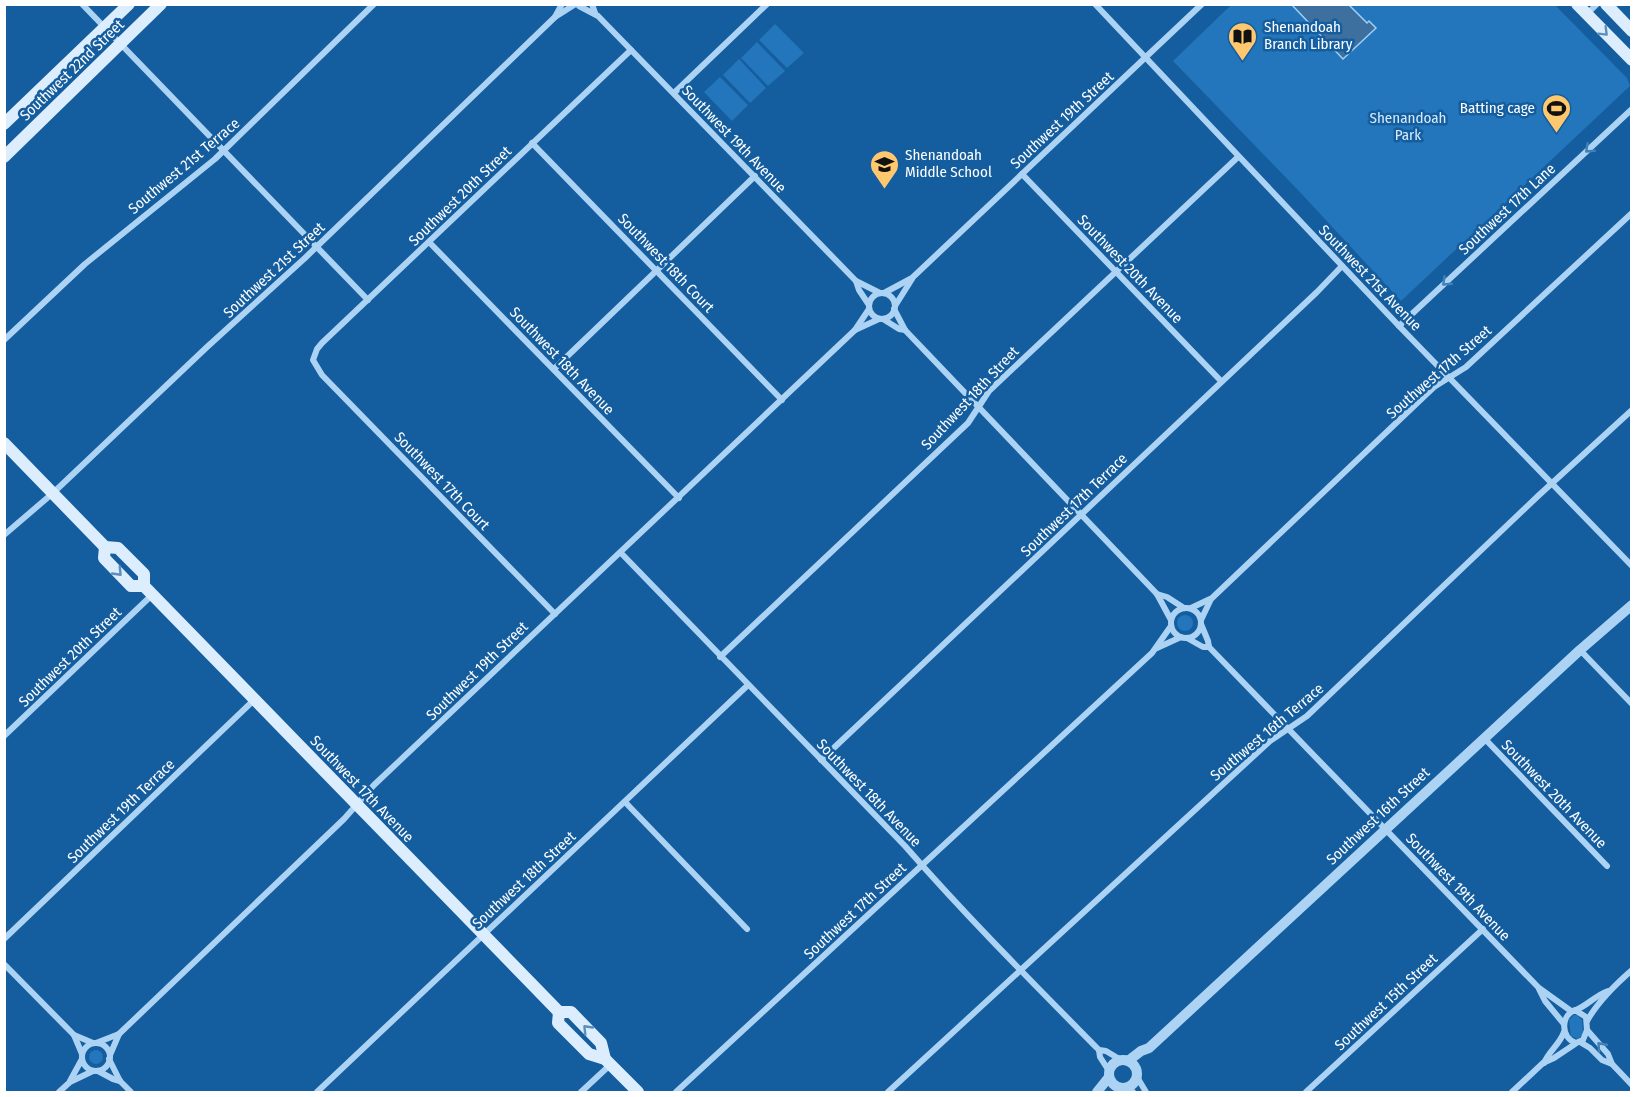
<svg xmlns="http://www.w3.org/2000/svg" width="1636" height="1097" font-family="'Fira Sans Condensed',sans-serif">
	<rect width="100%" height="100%" fill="#145d9e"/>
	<g fill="#2376bb">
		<path d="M1231 5H1555L1627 78 1630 86 1401 301 1297 189 1173 61Z"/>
		<path d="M775 24 804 53 787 68 759 40Z"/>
		<path d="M757 42 785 71 768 86 741 58Z"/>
		<path d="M739 59 766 88 750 103 723 75Z"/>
		<path d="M720 77 748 105 732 121 704 92Z"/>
		<circle cx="1185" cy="623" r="8"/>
		<path d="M1574 1015H1577L1582 1020 1583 1034 1578 1039 1571 1036 1569 1020Z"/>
		<circle cx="96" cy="1057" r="7"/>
	</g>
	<path fill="#3d709f" stroke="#9ecff6" stroke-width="1.5" d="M1292 5H1349L1367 23 1369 21 1376 28 1343 59Z"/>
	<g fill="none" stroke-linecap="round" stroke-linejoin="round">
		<g stroke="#acd3f4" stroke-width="6">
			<path d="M82 4 368 300"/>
			<path d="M592 4 595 13"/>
			<path d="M1095 4 1399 326 1632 566"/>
			<path d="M579 6 598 16 856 281 880 293"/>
			<path d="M1587 14 1597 4"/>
			<path d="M555 17 562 4"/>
			<path d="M674 93 767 4"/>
			<path d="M532 143 782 400"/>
			<path d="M1022 174 1221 381"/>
			<path d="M429 242 679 498"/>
			<path d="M856 281 859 290 869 305"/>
			<path d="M884 293 912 278 1202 4"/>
			<circle cx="882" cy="306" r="13"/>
			<path d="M895 306 912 279"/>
			<path d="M894 309 905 330 1157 594 1171 620"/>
			<path d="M883 319 899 329 905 330"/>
			<path d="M1399 326 1632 109"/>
			<path d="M855 330 879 319"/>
			<path d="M4 340 85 264 215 159 374 4"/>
			<path d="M554 369 755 176"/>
			<path d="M4 535 53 493 207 347 305 258 555 17 574 5"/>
			<path d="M621 553 905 846C967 917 1033 983 1099 1050L1106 1051 1121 1060"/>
			<path d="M1157 594 1167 597 1184 608"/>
			<circle cx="1186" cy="623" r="15"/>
			<path d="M1191 608 1210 599"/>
			<path d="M555 614 322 375 313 360 317 349 322 343 631 50"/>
			<path d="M1201 620 1211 599 1434 387 1466 367 1632 213"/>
			<path d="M1201 624 1208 641 1209 647 1539 988 1571 1011"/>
			<path d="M1187 638 1203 647H1209"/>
			<path d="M1157 648 1181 637"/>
			<path d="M1580 650 1632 704"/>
			<path d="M720 657 968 423 989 391 1238 157"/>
			<path d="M4 736 152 595"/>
			<path d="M1485 739 1607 866"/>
			<path d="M821 760 1317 292 1342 266"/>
			<path d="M625 802 747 929"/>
			<path d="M4 939 254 700"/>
			<path d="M4 964 74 1035 82 1054"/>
			<path d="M1539 989 1545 1001 1564 1024"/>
			<path d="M1575 1010 1586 1017 1587 1030 1583 1040 1576 1043C1561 1038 1560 1016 1575 1010Z"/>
			<path d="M1576 1010C1588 1005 1596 995 1608 991"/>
			<path d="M1587 1021C1597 1003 1616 984 1632 970"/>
			<path d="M1587 1030 1608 1054 1612 1064"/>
			<path d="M74 1035 93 1043"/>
			<path d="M1580 1042 1590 1048 1602 1060 1612 1064 1632 1085"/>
			<path d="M96 1043 119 1034 344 819 374 785 855 330 869 309"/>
			<circle cx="96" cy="1057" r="14"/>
			<path d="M1099 1050 1100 1057 1109 1071"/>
			<path d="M110 1055 119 1034"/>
			<path d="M109 1059 120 1081 131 1092"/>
			<path d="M1544 1063C1549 1051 1560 1044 1564 1032"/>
			<path d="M98 1071 113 1079 120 1081"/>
			<path d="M1137 1077 1146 1092"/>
			<path d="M70 1081 82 1059"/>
			<path d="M1127 1088 1133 1092"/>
			<path d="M59 1092 70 1082 93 1071"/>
			<path d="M317 1092 748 685"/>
			<path d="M581 1092 610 1065"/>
			<path d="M676 1092 1152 653 1171 626"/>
			<path d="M888 1092 1270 741 1307 716 1538 496 1632 410"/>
			<path d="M1306 1092 1483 929"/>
			<path d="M1512 1092 1543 1063 1554 1058 1575 1044"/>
		</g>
		<g stroke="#acd3f4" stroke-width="10">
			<circle cx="1123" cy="1074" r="14"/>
			<path d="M1128 1061 1141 1051 1149 1048 1580 650 1632 605"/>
			<path d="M1097 1092 1109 1077"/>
		</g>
		<g stroke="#dcedfd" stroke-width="12">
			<path d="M1577 4 1632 60"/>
			<path d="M1606 4 1632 31"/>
			<path d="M4 124 129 4"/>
			<path d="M4 157 161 4"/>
			<path d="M4 443 105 547 118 548 144 574V586"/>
			<path d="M105 547 104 558 131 586H144L559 1012H571L601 1043 605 1059"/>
			<path d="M559 1012 558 1023 589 1054 605 1059 638 1092"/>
		</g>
	</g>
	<defs><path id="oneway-chevron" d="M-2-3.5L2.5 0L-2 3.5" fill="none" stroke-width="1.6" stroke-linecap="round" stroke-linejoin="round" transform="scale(1.5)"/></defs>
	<g stroke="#5a8fbf">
		<use href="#oneway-chevron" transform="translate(1604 32) rotate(45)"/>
		<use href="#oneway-chevron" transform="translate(118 572) rotate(46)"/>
		<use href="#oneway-chevron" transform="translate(587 1029) rotate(-134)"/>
	</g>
	<g stroke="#4280b8">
		<use href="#oneway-chevron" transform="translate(1589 149) rotate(137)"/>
		<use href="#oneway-chevron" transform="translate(1446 282) rotate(137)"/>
		<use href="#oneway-chevron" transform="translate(1601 1046) rotate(-132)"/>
	</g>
	<defs>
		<symbol id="library-pin" viewBox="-11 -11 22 30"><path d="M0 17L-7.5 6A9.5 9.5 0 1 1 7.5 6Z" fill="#ffc86f" stroke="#145d9e"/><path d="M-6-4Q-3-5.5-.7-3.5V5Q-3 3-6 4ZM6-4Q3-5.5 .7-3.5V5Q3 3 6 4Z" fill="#111"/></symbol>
		<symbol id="stadium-pin" viewBox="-11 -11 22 30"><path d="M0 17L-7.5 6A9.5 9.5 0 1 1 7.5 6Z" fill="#ffc86f" stroke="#145d9e"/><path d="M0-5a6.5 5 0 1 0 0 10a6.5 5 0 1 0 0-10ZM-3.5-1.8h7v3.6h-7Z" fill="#111"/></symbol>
		<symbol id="school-pin" viewBox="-11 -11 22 30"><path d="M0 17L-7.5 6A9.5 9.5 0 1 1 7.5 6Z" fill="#ffc86f" stroke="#145d9e"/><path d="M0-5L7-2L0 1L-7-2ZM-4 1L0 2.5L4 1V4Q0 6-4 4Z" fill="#111"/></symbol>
	</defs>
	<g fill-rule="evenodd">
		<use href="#library-pin" x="1226" y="20" width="33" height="45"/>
		<use href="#stadium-pin" x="1540" y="92" width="33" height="45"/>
		<use href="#school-pin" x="868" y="148" width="33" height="45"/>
	</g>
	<g text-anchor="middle" stroke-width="5" stroke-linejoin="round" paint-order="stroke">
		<g font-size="15" fill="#fff" stroke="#145d9e" text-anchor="start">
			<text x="1264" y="32">Shenandoah<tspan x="1264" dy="17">Branch Library</tspan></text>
			<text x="1535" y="113" text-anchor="end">Batting cage</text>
			<text x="905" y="160">Shenandoah<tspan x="905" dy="17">Middle School</tspan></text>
		</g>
		<g font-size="15" fill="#fff" stroke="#145d9e">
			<text transform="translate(72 70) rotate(-44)" y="5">Southwest 22nd Street</text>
			<text transform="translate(1062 120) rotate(-43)" y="5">Southwest 19th Street</text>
			<text transform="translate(734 139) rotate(46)" y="5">Southwest 19th Avenue</text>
			<text transform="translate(184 166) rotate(-40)" y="5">Southwest 21st Terrace</text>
			<text transform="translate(460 196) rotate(-44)" y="5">Southwest 20th Street</text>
			<text transform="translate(1507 209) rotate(-43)" y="5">Southwest 17th Lane</text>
			<text transform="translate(666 263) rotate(46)" y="5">Southwest 18th Court</text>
			<text transform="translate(1130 269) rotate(46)" y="5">Southwest 20th Avenue</text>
			<text transform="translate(274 270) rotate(-43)" y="5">Southwest 21st Street</text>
			<text transform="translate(1370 278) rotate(46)" y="5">Southwest 21st Avenue</text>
			<text transform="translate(562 361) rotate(46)" y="5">Southwest 18th Avenue</text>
			<text transform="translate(1439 372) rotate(-41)" y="5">Southwest 17th Street</text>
			<text transform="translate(970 398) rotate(-47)" y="5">Southwest 18th Street</text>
			<text transform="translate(442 481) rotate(46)" y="5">Southwest 17th Court</text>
			<text transform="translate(1074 505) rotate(-44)" y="5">Southwest 17th Terrace</text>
			<text transform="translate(70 657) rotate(-44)" y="5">Southwest 20th Street</text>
			<text transform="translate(477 671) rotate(-44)" y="5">Southwest 19th Street</text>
			<text transform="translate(1267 732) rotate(-40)" y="5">Southwest 16th Terrace</text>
			<text transform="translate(362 789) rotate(46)" y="5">Southwest 17th Avenue</text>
			<text transform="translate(869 793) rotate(46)" y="5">Southwest 18th Avenue</text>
			<text transform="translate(1554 794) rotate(46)" y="5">Southwest 20th Avenue</text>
			<text transform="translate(121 811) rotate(-44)" y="5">Southwest 19th Terrace</text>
			<text transform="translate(1378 816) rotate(-43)" y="5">Southwest 16th Street</text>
			<text transform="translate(524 880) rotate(-43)" y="5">Southwest 18th Street</text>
			<text transform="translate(1458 887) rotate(46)" y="5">Southwest 19th Avenue</text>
			<text transform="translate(855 911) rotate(-43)" y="5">Southwest 17th Street</text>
			<text transform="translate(1386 1002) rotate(-43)" y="5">Southwest 15th Street</text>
		</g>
		<g font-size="15" fill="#d5ebfd" stroke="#145d9e">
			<text x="1408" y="123">Shenandoah<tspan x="1408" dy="17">Park</tspan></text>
		</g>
	</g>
	<rect width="1636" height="1097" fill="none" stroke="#ffffff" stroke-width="12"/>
</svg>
